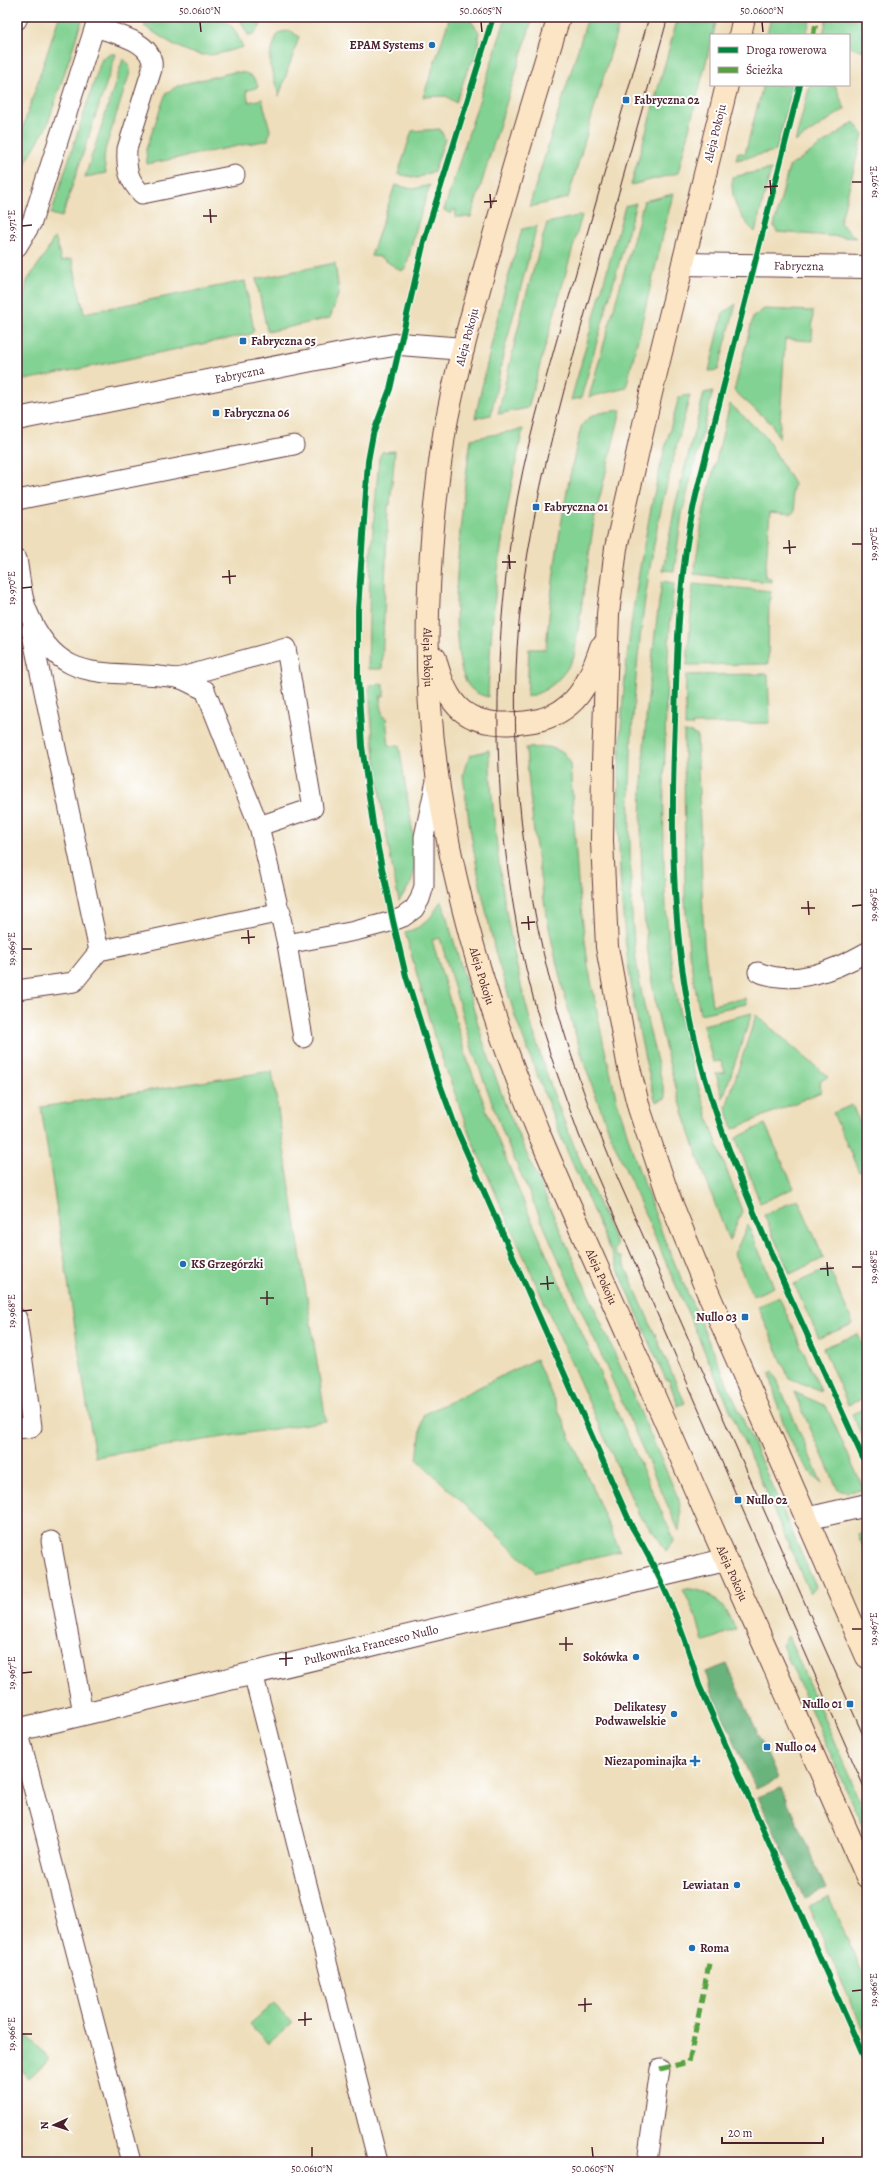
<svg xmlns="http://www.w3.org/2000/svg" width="884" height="2179" font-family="Alegreya,serif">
	<rect width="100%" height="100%" fill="#fff"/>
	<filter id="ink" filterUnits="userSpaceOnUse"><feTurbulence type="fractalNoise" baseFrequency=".025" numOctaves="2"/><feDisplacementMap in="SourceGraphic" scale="8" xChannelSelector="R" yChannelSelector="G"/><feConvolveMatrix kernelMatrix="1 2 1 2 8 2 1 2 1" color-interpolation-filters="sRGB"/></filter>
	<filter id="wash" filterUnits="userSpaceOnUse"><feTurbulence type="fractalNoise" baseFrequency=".012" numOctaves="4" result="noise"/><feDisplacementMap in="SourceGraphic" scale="16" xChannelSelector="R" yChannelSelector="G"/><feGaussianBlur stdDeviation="0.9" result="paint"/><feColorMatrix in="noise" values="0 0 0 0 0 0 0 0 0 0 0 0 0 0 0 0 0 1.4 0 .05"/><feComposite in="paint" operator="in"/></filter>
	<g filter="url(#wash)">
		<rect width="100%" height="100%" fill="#eedebb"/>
		<g fill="#82d293" stroke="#66785f">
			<path d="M59 17H83L47 126 27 160 17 186V145Z"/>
			<path d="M150 17C169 17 213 12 228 23 235 28 239 39 243 47 231 50 219 55 206 55 185 55 162 37 144 26Z"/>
			<path d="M239 17H263L260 27 254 34 248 35Z"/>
			<path d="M450 17H468L479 32 477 55 468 68 456 103 446 96 423 97Z"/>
			<path d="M506 17H533L471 217H455L456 210H453L451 214 444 210Z"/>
			<path d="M588 17H621L568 198 529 207Z"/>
			<path d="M678 17H717L713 35H711V42L678 173 631 185Z"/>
			<path d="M771 17H811L806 35H767Z"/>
			<path d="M827 17H846L867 22 866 51 849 47V35H823Z"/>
			<path d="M291 31 299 37 279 96 270 65V56L277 35 281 32Z"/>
			<path d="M111 54H116L62 217 51 214 100 64 102 59Z"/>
			<path d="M123 59 129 64 130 72 105 150 104 161 106 173 85 177Z"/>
			<path d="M234 72C246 72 254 74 258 87L246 91 249 102 262 99 270 130 268 140 147 164 146 149 166 93 179 85Z"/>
			<path d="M763 85H793L776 151 736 160 738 152 745 154Z"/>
			<path d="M810 85H835L845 109 795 142Z"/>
			<path d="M854 122 863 134 840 223 856 238 777 232 774 226 789 167Z"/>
			<path d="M440 129 445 139 434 171 417 178 398 174 412 131Z"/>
			<path d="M771 169 755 232C738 216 731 200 732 177Z"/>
			<path d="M395 185 413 189 430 185 413 239 406 268 401 271 380 257 371 256Z"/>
			<path d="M673 194 626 388 589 397 644 201Z"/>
			<path d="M636 203 581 398 571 400 625 206Z"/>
			<path d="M582 215 528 408 498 414 525 299 547 223Z"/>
			<path d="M537 226 503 355 491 415 475 418 500 306 522 229Z"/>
			<path d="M54 238 56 239 61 261 72 259 84 313 245 281 254 331 251 334 25 380 17 374V307L24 300 27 281 46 253Z"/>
			<path d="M335 263 339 292 330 318 272 331 267 330 256 279Z"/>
			<path d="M736 304 718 370 709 371 723 313Z"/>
			<path d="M764 309 813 311 812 341 785 339 779 439 772 424 734 391 753 317Z"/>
			<path d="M713 391 682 514 674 571 663 570 675 506 704 393Z"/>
			<path d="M690 395C680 434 669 474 660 513 638 621 628 734 630 844 631 887 631 931 638 973 645 1015 656 1057 666 1098L656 1102C605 918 610 716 647 529 655 484 667 440 679 397Z"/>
			<path d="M730 404 765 436 794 484 792 493 795 510 792 514 770 512 765 577 771 578V582L694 574 704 509Z"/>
			<path d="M621 410 594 521 574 657C563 678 550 691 527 697L529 649H546C552 574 563 500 581 427 589 412 606 412 621 410Z"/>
			<path d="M523 429C503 519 491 605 488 697 480 695 473 692 468 685 443 648 464 487 471 439Z"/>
			<path d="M395 451 390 505H388L382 669H368L370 566 379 458 382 452Z"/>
			<path d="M662 581 674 583C668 638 666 694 665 749 662 846 662 943 685 1037 699 1096 720 1154 742 1211L729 1241C695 1152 663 1063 650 969 632 840 644 709 662 581Z"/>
			<path d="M693 584 771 591 770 599H769L768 664 687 665Z"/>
			<path d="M768 674 770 723 692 724 693 726H685L686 675Z"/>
			<path d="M384 684V696H380L383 717H386L389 746 399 745 415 847 416 865 411 883 399 901C384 829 373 758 369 685Z"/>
			<path d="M684 732 693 733V735H697L704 945 712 1005 745 998 746 1004 700 1014 689 953 685 898Z"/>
			<path d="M549 747 563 752 570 762 578 883 588 965 602 1037 617 1101 637 1165 665 1241 816 1587 810 1594 611 1136C559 1006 536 888 526 748Z"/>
			<path d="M489 750C495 866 513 982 553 1092 572 1144 595 1195 617 1246L614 1250 617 1257H621L685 1403 678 1406 669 1380H666L561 1137 517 1022 496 955 481 889 470 829 463 775 466 764 471 755Z"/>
			<path d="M442 901 483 1041 506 1107 679 1500 681 1514 679 1531 508 1145 472 1049 440 938 432 940 467 1059 496 1135 527 1210 674 1540 666 1551 658 1538 639 1515 471 1138 434 1036 405 932C423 928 432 918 440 902Z"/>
			<path d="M752 1013 723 1098 716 1074 725 1072 721 1061 713 1062 703 1025Z"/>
			<path d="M756 1015 828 1077 820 1081 821 1092 733 1129 726 1107Z"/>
			<path d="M272 1071 326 1421 95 1457 41 1107Z"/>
			<path d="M852 1105 867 1139V1169L859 1172 833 1113Z"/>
			<path d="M765 1124 794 1188 760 1203 736 1138Z"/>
			<path d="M798 1199 824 1258 790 1274 764 1215Z"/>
			<path d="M748 1225 774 1287 753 1296 734 1254Z"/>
			<path d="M829 1268 853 1324 819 1338 794 1284Z"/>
			<path d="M779 1297 821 1391 789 1378 758 1306Z"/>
			<path d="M858 1334 867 1355V1397L848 1405 823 1348Z"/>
			<path d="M536 1359 620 1551 536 1572 417 1459 423 1415Z"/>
			<path d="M773 1371 822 1484C791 1457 778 1412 770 1373Z"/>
			<path d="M794 1392 826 1406 864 1490 846 1492 838 1490Z"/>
			<path d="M867 1408V1447L852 1414Z"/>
			<path d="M867 1526V1555L858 1535Z"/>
			<path d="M683 1589C711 1587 725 1607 736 1629L703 1642 697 1619Z"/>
			<path d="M788 1636 867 1817V1837L782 1645Z"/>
			<path d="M829 1897 867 1984V2039L808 1906Z"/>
			<path d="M274 2003 292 2023 268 2044 250 2024Z"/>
			<path d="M27 2036 49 2059 29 2078 17 2065V2045Z"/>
		</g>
		<g fill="#69b47d" stroke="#5a6a54">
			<path d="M727 1664 778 1779 756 1789 709 1685 706 1672Z"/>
			<path d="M781 1788 826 1889 805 1898 758 1797Z"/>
		</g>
	</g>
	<g filter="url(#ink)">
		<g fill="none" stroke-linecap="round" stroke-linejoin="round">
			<defs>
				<g id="lane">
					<path d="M17 20 18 17"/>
					<path d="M95 27C115 34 156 41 152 69L127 149C126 169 128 180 142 194L235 175"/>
					<path d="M17 247 32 222 98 17"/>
					<path d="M17 500 294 445"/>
					<path d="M17 559C20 575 21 595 27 610 60 691 108 667 177 678 186 680 196 687 205 690L259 826 287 944 303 1038"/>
					<path d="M31 630 99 951"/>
					<path d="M178 678 286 648 313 808 259 826"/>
					<path d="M287 944 355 931 393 921 403 917 414 909 420 899 424 886V837L436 781"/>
					<path d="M758 972C795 987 835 970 867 952"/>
					<path d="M17 990 74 982 99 951 281 912"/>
					<path d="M17 1318 32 1427 17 1429"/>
					<path d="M51 1541 83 1713"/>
					<path d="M253 1673 378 2162"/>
					<path d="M18 1730 131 2162"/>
					<path d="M647 2162 660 2069"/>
				</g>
				<g id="street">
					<path id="s1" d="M683 264 867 267"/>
					<path id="s2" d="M17 419 347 353 400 344 463 349"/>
					<path d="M806 1519 867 1505"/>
					<path id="s3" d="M17 1730 725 1560"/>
				</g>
				<g id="secondary">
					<path id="s4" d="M559 17C532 105 505 193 481 282 467 332 453 383 444 435 435 493 430 553 428 612 424 743 449 874 489 999 526 1114 579 1225 628 1336 706 1517 788 1696 867 1877"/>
					<path d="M740 35 744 17"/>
					<path d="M727 85 651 393 616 548 608 614 603 763 602 841 607 947 629 1068 639 1108 668 1195 705 1286 867 1657"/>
					<path d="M435 658C447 707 466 727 518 723 536 722 555 717 569 705 586 691 594 667 601 647"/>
				</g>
			</defs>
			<use href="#lane" stroke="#633c41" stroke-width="21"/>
			<use href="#street" stroke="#633c41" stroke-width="24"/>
			<use href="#secondary" stroke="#633c41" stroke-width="24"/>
			<use href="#lane" stroke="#fff" stroke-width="19"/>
			<use href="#street" stroke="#fff" stroke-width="22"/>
			<use href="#secondary" stroke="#fce5c4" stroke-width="22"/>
			<g stroke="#4a1f2b" stroke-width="1">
				<path d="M649 17C621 115 593 213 565 311 545 381 524 452 513 524 487 692 493 868 543 1032 554 1067 567 1101 579 1135L867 1794"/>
				<path d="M668 17C641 113 614 210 587 306 554 426 520 546 516 671 511 809 534 948 579 1078 590 1112 605 1146 618 1179L867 1744"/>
			</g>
			<g stroke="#56a243" stroke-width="5" stroke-dasharray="10 5" stroke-linecap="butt">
				<path d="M813 35 818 17"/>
				<path d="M660 2069 689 2062 710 1959"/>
			</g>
			<defs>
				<g id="cycleway">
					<path d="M493 17 424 241 390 389 373 434 368 461 358 610V677L362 746 373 824 393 921 406 976 437 1076 456 1128 632 1527C662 1576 683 1629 699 1685L867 2064"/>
					<path d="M800 85 698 487C679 563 677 643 675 720 671 819 671 918 690 1016 708 1109 746 1194 783 1281 811 1343 839 1405 867 1467"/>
				</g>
			</defs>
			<use href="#cycleway" stroke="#fff" stroke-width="8"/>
			<use href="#cycleway" stroke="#00873e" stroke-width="6"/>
		</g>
	</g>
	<path fill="none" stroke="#4a1f2b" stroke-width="1.5" d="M200 22 201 32M481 22 482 32M762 22 763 32M770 180 771 194M852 182H862M764 187 778 186M490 194 491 208M484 202 497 201M210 209 211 223M203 216H217M22 226 32 225M789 540 790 554M852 544H862M783 548 796 547M509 555 510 569M502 562H516M229 570 230 584M222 577 236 576M22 588 32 587M808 901 809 915M852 906 862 905M801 908H815M528 916 529 930M521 923 535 922M248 930 249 944M241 938 255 937M22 949H32M827 1262 828 1276M852 1267H862M820 1269 834 1268M547 1276 548 1290M540 1284 554 1283M267 1291V1305M260 1298H274M22 1311 32 1310M852 1629H862M566 1637V1651M559 1644H573M286 1652V1666M279 1659 293 1658M22 1673 32 1672M852 1991 862 1990M585 1998V2012M578 2005 592 2004M305 2012V2026M298 2020 312 2019M22 2034H32M312 2147V2157M592 2147 593 2157"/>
	<g fill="#1f6fb2" stroke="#fff" stroke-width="1.5">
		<circle cx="432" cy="45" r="4"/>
		<rect x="622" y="96" width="8" height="8" rx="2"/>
		<rect x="239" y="337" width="8" height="8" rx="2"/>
		<rect x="212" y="409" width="8" height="8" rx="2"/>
		<rect x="532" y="503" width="8" height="8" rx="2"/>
		<circle cx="183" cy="1264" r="4"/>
		<rect x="741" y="1313" width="8" height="8" rx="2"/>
		<rect x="734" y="1496" width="8" height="8" rx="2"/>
		<circle cx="636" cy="1657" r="4"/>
		<rect x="846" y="1700" width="8" height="8" rx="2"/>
		<circle cx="674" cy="1714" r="4"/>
		<rect x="763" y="1743" width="8" height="8" rx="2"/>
		<path d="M693 1755h4v4h4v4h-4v4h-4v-4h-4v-4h4z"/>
		<circle cx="737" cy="1885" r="4"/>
		<circle cx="692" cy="1948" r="4"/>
	</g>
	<g text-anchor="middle" stroke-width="4" stroke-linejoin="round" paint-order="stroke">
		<g font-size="12" font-weight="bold" fill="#4a1f2b" stroke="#fff" text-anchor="start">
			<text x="424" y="49" text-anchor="end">EPAM Systems</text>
			<text x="634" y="104">Fabryczna 02</text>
			<text x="251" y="345">Fabryczna 05</text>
			<text x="224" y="417">Fabryczna 06</text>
			<text x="544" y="511">Fabryczna 01</text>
			<text x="191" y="1268">KS Grzegórzki</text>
			<text x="737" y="1321" text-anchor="end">Nullo 03</text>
			<text x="746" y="1504">Nullo 02</text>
			<text x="628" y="1661" text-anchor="end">Sokówka</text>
			<text x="842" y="1708" text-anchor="end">Nullo 01</text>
			<text x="666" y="1711" text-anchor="end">Delikatesy<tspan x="666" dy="14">Podwawelskie</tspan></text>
			<text x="775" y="1751">Nullo 04</text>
			<text x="687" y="1765" text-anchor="end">Niezapominajka</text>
			<text x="729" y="1889" text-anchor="end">Lewiatan</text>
			<text x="700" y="1952">Roma</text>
		</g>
		<g font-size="12" fill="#4a1f2b" stroke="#fff">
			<text transform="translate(715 133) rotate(-76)" y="4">Aleja Pokoju</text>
			<text dy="4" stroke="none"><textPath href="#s1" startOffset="116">Fabryczna</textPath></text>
			<text transform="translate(467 337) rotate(-75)" y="4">Aleja Pokoju</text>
			<text dy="4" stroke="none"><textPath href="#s2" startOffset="227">Fabryczna</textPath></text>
			<text dy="4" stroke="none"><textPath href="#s4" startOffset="657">Aleja Pokoju</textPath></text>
			<text dy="4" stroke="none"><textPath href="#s4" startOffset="981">Aleja Pokoju</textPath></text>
			<text dy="4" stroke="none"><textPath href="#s4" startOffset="1305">Aleja Pokoju</textPath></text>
			<text dy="4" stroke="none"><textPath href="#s4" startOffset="1629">Aleja Pokoju</textPath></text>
			<text dy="4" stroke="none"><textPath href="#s3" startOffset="364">Pułkownika Francesco Nullo</textPath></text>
		</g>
	</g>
	<rect width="884" height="2179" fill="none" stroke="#fff" stroke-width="44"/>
	<rect x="710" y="34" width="140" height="52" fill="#ffffff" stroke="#b7a5aa"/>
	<rect x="718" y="47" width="20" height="6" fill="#00873e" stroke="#b7a5aa"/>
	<text x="746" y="54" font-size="12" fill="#4a1f2b">Droga rowerowa</text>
	<rect x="718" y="67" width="20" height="6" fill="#56a243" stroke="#b7a5aa"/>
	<text x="746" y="74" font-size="12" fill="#4a1f2b">Ścieżka</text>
	<g transform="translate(54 2125) rotate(267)" stroke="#ffffff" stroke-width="3" paint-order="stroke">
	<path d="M0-3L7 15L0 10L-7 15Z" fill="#4a1f2b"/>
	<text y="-6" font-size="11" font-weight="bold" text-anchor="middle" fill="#4a1f2b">N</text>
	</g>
	<path d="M722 2137v6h101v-6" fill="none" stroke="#4a1f2b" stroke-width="2"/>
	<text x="728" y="2137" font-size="12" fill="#4a1f2b" stroke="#ffffff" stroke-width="3" paint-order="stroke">20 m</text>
	<rect x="22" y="22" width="840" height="2135" fill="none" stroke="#4a1f2b" stroke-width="1.5"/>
	<g font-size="10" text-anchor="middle" fill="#4a1f2b">
		<text x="200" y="14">50.0610°N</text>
		<text x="481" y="14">50.0605°N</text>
		<text x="762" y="14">50.0600°N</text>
		<text transform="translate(873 182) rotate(-90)" y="4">19.971°E</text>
		<text transform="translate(11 226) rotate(-90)" y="4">19.971°E</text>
		<text transform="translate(873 544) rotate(-90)" y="4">19.970°E</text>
		<text transform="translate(11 588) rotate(-90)" y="4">19.970°E</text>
		<text transform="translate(873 905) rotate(-90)" y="4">19.969°E</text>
		<text transform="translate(11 949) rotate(-90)" y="4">19.969°E</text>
		<text transform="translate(873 1267) rotate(-90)" y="4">19.968°E</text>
		<text transform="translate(11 1311) rotate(-90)" y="4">19.968°E</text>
		<text transform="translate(873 1629) rotate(-90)" y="4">19.967°E</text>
		<text transform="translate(11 1673) rotate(-90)" y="4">19.967°E</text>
		<text transform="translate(873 1990) rotate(-90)" y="4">19.966°E</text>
		<text transform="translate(11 2034) rotate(-90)" y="4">19.966°E</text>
		<text x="312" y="2172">50.0610°N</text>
		<text x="593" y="2172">50.0605°N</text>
	</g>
</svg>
